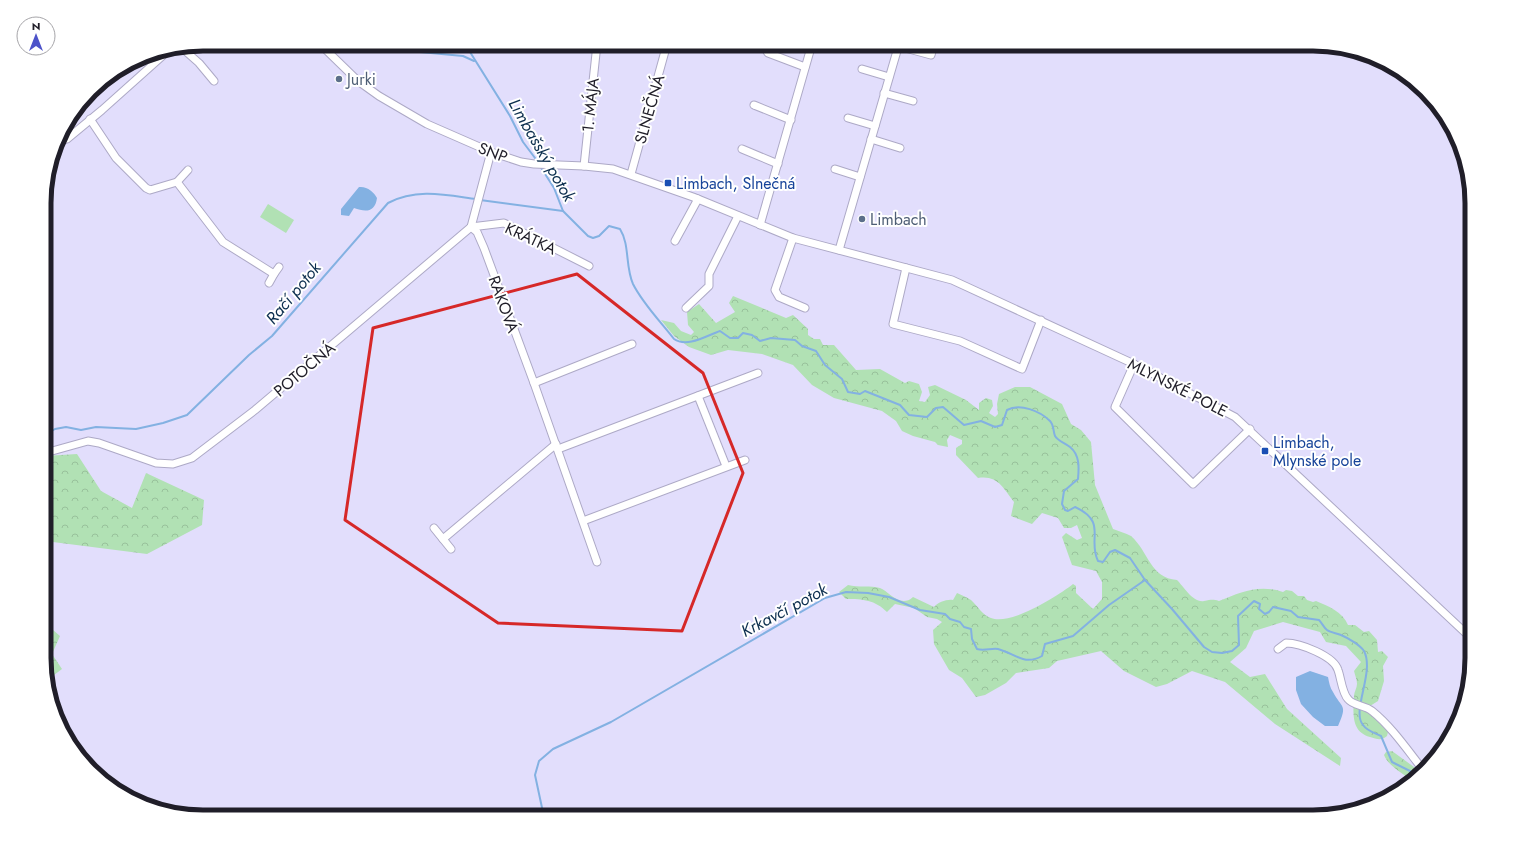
<svg xmlns="http://www.w3.org/2000/svg" width="1516" height="861" font-family="Jost,sans-serif">
	<defs>
		<pattern id="forest-crowns" width="20" height="18" patternUnits="userSpaceOnUse"><rect width="20" height="18" fill="#b1e1b4"/><path d="M2 6a3 3 0 1 1 6 0M12 15a3 3 0 1 1 6 0" fill="none" stroke="#98c19b"/></pattern>
	</defs>
	<rect width="100%" height="100%" fill="#e2defc"/>
	<g fill="url(#forest-crowns)">
		<path d="M733 296 786 318 793 315 808 329V335L814 339H820L823 345H834L856 370 880 369 905 383 909 381 919 384 922 392 919 401 925 402 930 395 928 387 935 385 966 400 979 410V403L986 398 992 400 993 406 989 413 995 417 998 414 997 404 999 394 1015 387H1030L1062 404 1071 424 1081 430 1091 442 1095 485 1113 529C1118 531 1126 533 1131 536 1149 552 1150 578 1177 580 1184 587 1193 603 1204 601 1211 600 1212 599 1219 601 1241 592 1259 584 1283 592L1286 590 1292 591 1298 596H1304L1307 600 1313 602 1316 601C1328 606 1343 612 1348 625H1355L1364 632 1369 631 1377 640 1378 652 1382 651 1388 657 1383 666 1384 681 1378 701 1370 706V713L1388 732 1387 736C1381 741 1377 739 1370 737 1351 732 1353 713 1354 696 1354 692 1357 688 1357 684 1357 680 1355 675 1354 671L1361 662 1346 646 1326 642 1320 632 1283 622 1254 631 1246 648 1230 662 1250 677 1265 674 1287 709 1341 758 1340 766 1275 724 1225 682 1192 671 1167 684 1156 687 1124 671 1101 651 1057 661 1049 668 1016 673 1006 683 985 695 976 697 962 678 949 670 934 644 933 630 942 622 937 619 927 617 914 608 895 604 887 612C875 600 863 599 846 599L839 592 848 585C858 588 871 585 880 588 889 591 900 609 913 597L934 607C938 602 947 599 953 600L957 593C961 595 967 597 971 600 977 605 983 616 991 618 1010 626 1058 596 1073 584L1076 586V593L1093 609 1102 599V582L1096 571 1072 565 1062 537 1066 533 1077 540 1082 538 1077 525 1071 528H1064L1058 518 1042 513 1032 524 1011 516 1014 502C1003 488 998 475 978 478L956 455V448L962 444V440L950 435 947 440 948 447 938 445 935 442 913 436 902 431 896 421 882 411 834 398 812 385 793 365 762 354 728 350 711 355 689 347 674 336 661 320 674 323 681 331 691 335 694 332 688 325 687 312 699 304 716 323 735 312 729 303Z"/>
		<path d="M77 454 101 491 132 508 146 473 204 500 202 525 147 554 45 541V456Z"/>
		<path d="M45 623 60 636 52 654 62 669 46 681Z"/>
		<path d="M1392 751 1414 767 1421 774 1412 781C1403 773 1389 767 1384 755L1386 752Z"/>
	</g>
	<path fill="#b1e1b4" d="M268 204 294 220 286 233 260 217Z"/>
	<g fill="#83b1e2">
		<path d="M359 187C367 186 374 192 377 198 375 213 365 212 354 208L349 216 341 215V209Z"/>
		<path d="M1310 671 1328 677C1329 682 1330 688 1333 692 1342 709 1348 704 1338 726H1325L1313 717 1301 704 1296 690V677Z"/>
	</g>
	<g fill="none" stroke-linecap="round" stroke-linejoin="round">
		<g stroke="#83b1e2" stroke-width="2">
			<path d="M388 44 403 46 420 52 463 56 474 61"/>
			<path d="M465 44 510 116 523 142 538 162"/>
			<path d="M540 166 554 188 563 211 588 236 593 238 599 236 609 226 620 229C630 245 625 266 633 284 643 304 661 322 674 339 687 348 706 336 720 331L730 338H738L743 333 752 335 760 341 771 338 795 340 802 346 816 351 825 365 842 379 848 392 860 394 865 391 900 405 909 415 927 417 936 408 943 407 964 425 981 421 995 427 1002 425 1007 410C1020 403 1040 411 1050 421 1054 425 1053 431 1055 436 1058 441 1065 443 1070 447 1080 455 1079 468 1078 479L1064 491 1062 504 1065 510 1068 511 1075 507C1108 522 1087 539 1098 561L1103 562 1110 552 1115 550 1130 558 1145 580 1172 609 1204 647 1212 652 1222 653 1232 651 1239 645 1238 616 1254 601 1260 604 1259 609 1265 614 1269 612 1273 607 1291 611 1298 617 1319 620C1322 623 1324 628 1327 630 1331 633 1337 633 1341 635 1348 638 1360 645 1364 651 1375 672 1351 711 1363 725 1367 731 1375 733 1381 736L1392 762 1410 771 1413 780"/>
			<path d="M480 200 563 211"/>
			<path d="M45 435 55 429 66 427 81 430 96 427 136 429 163 423 187 415 249 355 272 336 388 203C417 188 446 195 476 199"/>
			<path d="M544 817 535 775 539 761 553 749 611 722 825 598 846 592 868 593 889 597 920 610 945 614 950 619 960 622 964 627 971 629 972 639 977 649C984 651 992 648 998 649 1016 654 1024 666 1042 656L1045 644 1073 636 1109 605 1145 580"/>
		</g>
		<defs>
			<g id="minor">
				<path d="M320 44 358 81 379 96 427 124 491 152 521 162 534 164 584 166 613 169 693 197 793 238 952 280 1134 364 1235 417 1472 639"/>
				<path d="M628 44 666 49"/>
				<path d="M768 44 766 50 768 53 805 67"/>
				<path d="M898 46 931 55 934 44"/>
				<path d="M182 48 199 63 214 81"/>
				<path d="M862 69 889 77"/>
				<path d="M884 93 913 101"/>
				<path d="M754 105 791 120"/>
				<path d="M848 118 875 126"/>
				<path d="M90 119 116 158 146 188 150 190 177 182 188 170"/>
				<path d="M871 139 900 148"/>
				<path d="M57 142 67 139 102 110 168 51"/>
				<path d="M742 149 778 164"/>
				<path d="M584 166 597 44"/>
				<path d="M835 169 860 177"/>
				<path d="M631 174 667 44"/>
				<path d="M177 182 223 242 274 274 269 283"/>
				<path d="M760 225 812 44"/>
				<path d="M471 227 477 232 484 248 534 383 597 562"/>
				<path d="M471 227 504 223 589 266"/>
				<path d="M793 238 775 290 779 297 805 308"/>
				<path d="M675 241 698 199"/>
				<path d="M839 250 899 44"/>
				<path d="M906 268 893 324 960 341 1022 369 1041 320"/>
				<path d="M274 274 279 267"/>
				<path d="M686 308 709 286V274L738 216"/>
				<path d="M1134 364 1115 407 1193 484 1250 429"/>
				<path d="M534 383 632 344"/>
				<path d="M698 396 726 466"/>
				<path d="M558 449 758 373"/>
				<path d="M45 453 88 441 99 443 156 463 173 464 192 458 255 410 471 227 491 152"/>
				<path d="M583 521 745 460"/>
				<path d="M434 528 451 549"/>
				<path d="M443 539 556 444"/>
				<path d="M1278 649 1286 643C1300 643 1334 656 1338 670 1341 678 1342 693 1348 699 1353 706 1365 705 1372 711 1392 727 1408 751 1424 771"/>
			</g>
		</defs>
		<use href="#minor" stroke="#ada9c6" stroke-width="9"/>
		<use href="#minor" stroke="#fff" stroke-width="7"/>
	</g>
	<path fill="none" stroke="#d62828" stroke-width="3" stroke-linejoin="round" d="M577 274 703 373 743 473 682 631 498 623 345 520 373 328Z"/>
	<g fill="#5c6f8a" stroke="#fff" stroke-width="1.5">
		<circle cx="339" cy="79" r="4"/>
		<circle cx="862" cy="219" r="4"/>
	</g>
	<g fill="#1a4fb4" stroke="#fff" stroke-width="1.5">
		<rect x="664" y="179" width="8" height="8" rx="2"/>
		<rect x="1261" y="447" width="8" height="8" rx="2"/>
	</g>
	<g text-anchor="middle" stroke-width="4" stroke-linejoin="round" paint-order="stroke">
		<g font-size="16" fill="#4e5e75" stroke="#fff" text-anchor="start">
			<text x="347" y="85">Jurki</text>
			<text x="870" y="225">Limbach</text>
		</g>
		<g font-size="16" fill="#201e29" stroke="#fff">
			<text transform="translate(590 105) rotate(-84)" y="6">1. MÁJA</text>
			<text transform="translate(649 109) rotate(-74)" y="6">SLNEČNÁ</text>
			<text transform="translate(493 152) rotate(21)" y="6">SNP</text>
			<text transform="translate(531 238) rotate(25)" y="6">KRÁTKA</text>
			<text transform="translate(504 304) rotate(70)" y="6">RAKOVÁ</text>
			<text transform="translate(304 369) rotate(-40)" y="6">POTOČNÁ</text>
			<text transform="translate(1178 387) rotate(27)" y="6">MLYNSKÉ POLE</text>
		</g>
		<g font-size="16" fill="#164399" stroke="#fff" text-anchor="start">
			<text x="676" y="189">Limbach, Slnečná</text>
			<text x="1273" y="448">Limbach,<tspan x="1273" dy="18">Mlynské pole</tspan></text>
		</g>
		<g font-size="17" font-style="italic" fill="#0d2f4f" stroke="#fff">
			<text transform="translate(542 150) rotate(60)" y="6">Limbašský potok</text>
			<text transform="translate(293 293) rotate(-50)" y="6">Račí potok</text>
			<text transform="translate(784 610) rotate(-28)" y="6">Krkavčí potok</text>
		</g>
	</g>
	<path d="M0 0H1516V861H0ZM203 51H1313A152 152 0 0 1 1465 203V658A152 152 0 0 1 1313 810H203A152 152 0 0 1 51 658V203A152 152 0 0 1 203 51Z" fill="#fff" fill-rule="evenodd"/>
	<path fill="none" stroke="#201e29" stroke-width="5" d="M203 51H1313A152 152 0 0 1 1465 203V658A152 152 0 0 1 1313 810H203A152 152 0 0 1 51 658V203A152 152 0 0 1 203 51Z"/>
	<g transform="translate(36 36)"><circle r="19" fill="#ffffff" stroke="#a6a5a9"/>
	<path d="M0-3L7 15L0 10L-7 15Z" fill="#4d53c9"/>
	<text y="-6" font-size="11" font-weight="bold" text-anchor="middle" fill="#201e29">N</text>
	</g>
</svg>
